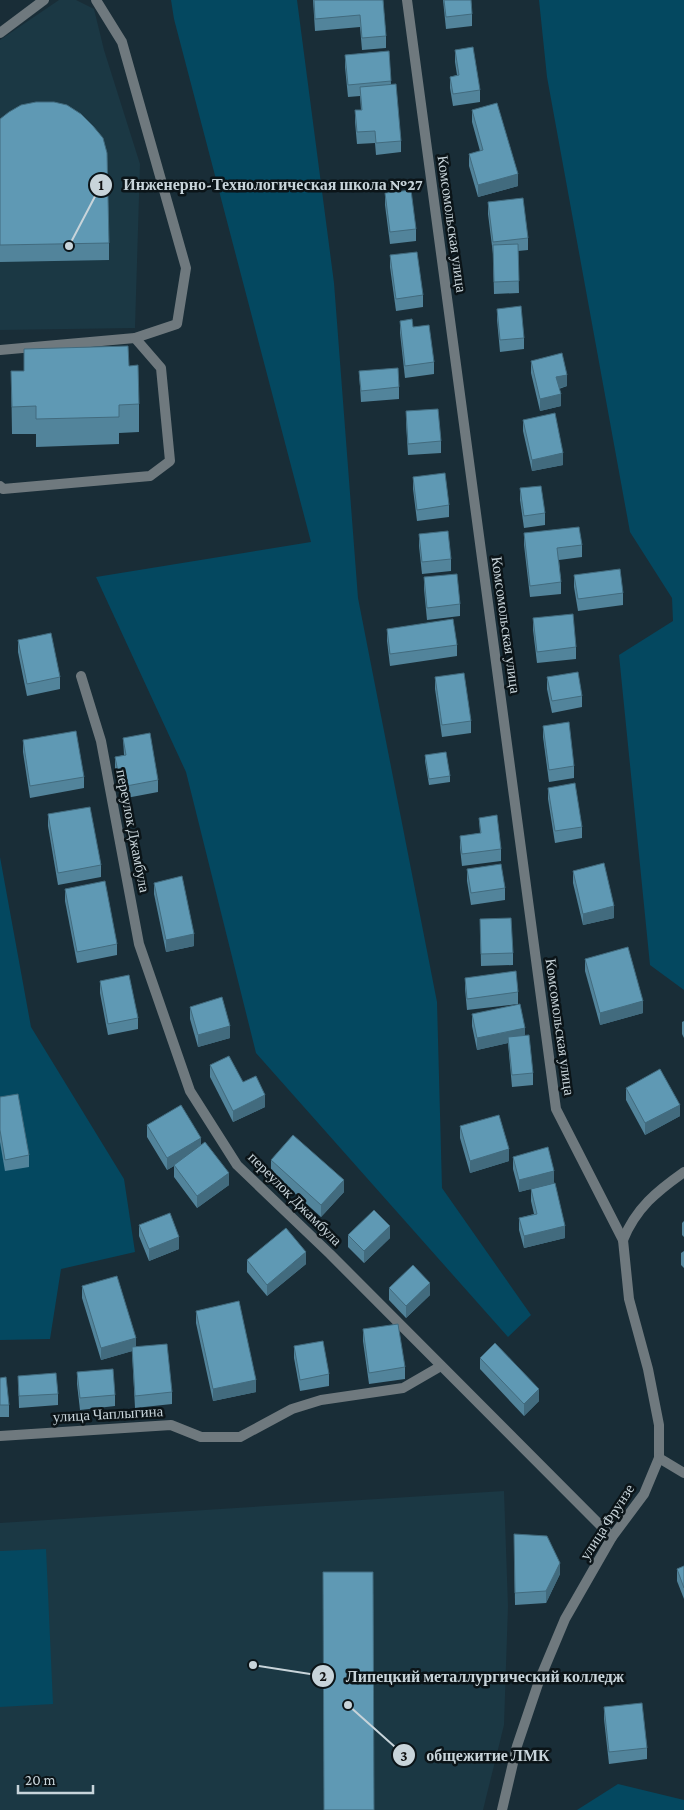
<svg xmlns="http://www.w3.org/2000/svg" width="684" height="1810" font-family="'Crimson Pro',serif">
	<rect width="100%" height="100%" fill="#192d37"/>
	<g fill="#1b3844">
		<path d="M59 0H76L94 9 104 50 140 164 135 328 0 330V40Z"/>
		<path d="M504 1491 508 1606 504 1725 483 1810H0V1523Z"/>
	</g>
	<g fill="#044860">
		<path d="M171 0H297L334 283 358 598 437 1002 442 1188 531 1315 508 1337 256 1053 186 772 96 577 311 542 174 19Z"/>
		<path d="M539 0H684V990L650 965 619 655 673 621 672 598 630 532 547 77Z"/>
		<path d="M0 857 31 1027 124 1179 135 1252 61 1269 50 1339 0 1340Z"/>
		<path d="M46 1549 53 1704 0 1707V1551Z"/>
		<path d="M618 1784 684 1800V1810H577Z"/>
	</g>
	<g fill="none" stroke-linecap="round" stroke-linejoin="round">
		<g stroke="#6f797e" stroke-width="10">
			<path d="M407 0 556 1109 623 1240 629 1299 648 1369 659 1425V1458L644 1494 612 1537 565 1619 539 1681 517 1746 502 1810"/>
			<path d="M0 33 44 0"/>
			<path d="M0 350 135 338 177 324 186 268 122 42 96 0"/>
			<path d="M0 486 3 489 150 476 170 461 161 368 135 338"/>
			<path d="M81 676 101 741 139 944 190 1091 237 1165 330 1254 612 1537"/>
			<path d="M623 1240C636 1208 657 1191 684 1172"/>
			<path d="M0 1436 171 1425 201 1437H240L292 1409 321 1400 403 1388 441 1366"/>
			<path d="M659 1458 684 1473"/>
		</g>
	</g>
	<g fill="#52849b">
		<path d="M313 0H383L386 36V48L362 50 360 27 315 31Z"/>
		<path d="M443 0H471L472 14V26L446 29Z"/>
		<path d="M455 50 480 90V102L453 106 450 88V77L457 75 455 62Z"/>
		<path d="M389 51 391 84 401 141V152L376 155 375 143 357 144 355 122V110H361L360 96 348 97 345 67V55Z"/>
		<path d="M472 110 518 186 478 197 469 166V154L480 151 472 122Z"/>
		<path d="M0 119 109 243V260L0 262Z"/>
		<path d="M385 193 416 229V241L390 244 385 205Z"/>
		<path d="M488 202 528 238V250L518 251 519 293 494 294 493 254 488 214Z"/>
		<path d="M390 255 423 295V307L396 311 390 267Z"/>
		<path d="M497 309 524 338V349L500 352 497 320Z"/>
		<path d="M400 321 413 327 434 362V374L405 378 400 333Z"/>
		<path d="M24 349 129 366 139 404V432L119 433V444L36 447V434H12L11 371H24Z"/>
		<path d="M531 361 567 386 559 389 561 406 540 411 531 373Z"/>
		<path d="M359 371 399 387V399L361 402Z"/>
		<path d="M406 411 441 441V453L408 455 406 423Z"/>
		<path d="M523 420 563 465 532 471 523 431Z"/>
		<path d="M413 477 449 505V517L417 521 413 489Z"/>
		<path d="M520 488 545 513V525L524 528 520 500Z"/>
		<path d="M524 533 582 545V557L559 560 561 582V594L530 597 524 545Z"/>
		<path d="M419 534 451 559V571L422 574 419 546Z"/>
		<path d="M574 575 623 593V605L578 611 574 587Z"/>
		<path d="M424 577 460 604V616L427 620 424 589Z"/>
		<path d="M533 618 576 647V659L537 663 533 630Z"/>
		<path d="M387 629 457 645V656L390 666 387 641Z"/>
		<path d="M18 640 60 677V689L27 696 18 652Z"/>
		<path d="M435 677 471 721V733L442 737 435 689Z"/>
		<path d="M547 677 582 696V707L552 713 547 689Z"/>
		<path d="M543 726 574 766V778L549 782 543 737Z"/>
		<path d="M123 738 158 780V792L121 799 115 769V757L124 755Z"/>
		<path d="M23 740 84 777V788L30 798 23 752Z"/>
		<path d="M425 755 450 776V782L429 785 425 761Z"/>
		<path d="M548 788 582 827V838L555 843 548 799Z"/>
		<path d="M48 814 101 865V877L58 885 48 826Z"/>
		<path d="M479 818 501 849V861L462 866 460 848V836L480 833Z"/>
		<path d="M467 869 505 888V900L471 905 467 881Z"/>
		<path d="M573 871 614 918 583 925 573 883Z"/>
		<path d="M154 883 194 946 166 952 154 894Z"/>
		<path d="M65 889 117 944V955L77 963 65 901Z"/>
		<path d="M480 919 513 953V965L481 966Z"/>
		<path d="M585 959 643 1013 600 1025 585 971Z"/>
		<path d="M465 978 518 992V1004L467 1010 465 989Z"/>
		<path d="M100 981 138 1018V1029L108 1035 100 993Z"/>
		<path d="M190 1007 230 1038 198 1047 190 1019Z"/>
		<path d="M472 1014 525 1035 533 1073V1085L512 1087 508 1043 477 1050 472 1026Z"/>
		<path d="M684 1021V1038L682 1034V1022Z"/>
		<path d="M210 1065 243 1082 265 1107 233 1122 210 1077Z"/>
		<path d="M626 1088 680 1116 645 1135 626 1100Z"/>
		<path d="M0 1097 29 1155V1167L5 1171 0 1142Z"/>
		<path d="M147 1125 201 1145 229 1185 197 1208 174 1177V1166L167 1170 147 1137Z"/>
		<path d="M460 1126 509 1161 470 1173 460 1138Z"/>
		<path d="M513 1157 554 1183 519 1192 513 1169Z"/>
		<path d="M271 1160 344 1192 321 1217 271 1172Z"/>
		<path d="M531 1189 565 1238 524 1248 519 1230V1218L534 1214 531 1201Z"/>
		<path d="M684 1221V1237L682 1235V1223Z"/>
		<path d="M139 1225 179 1249 149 1261 139 1236Z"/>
		<path d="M348 1235 390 1238 364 1263 348 1247Z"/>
		<path d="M684 1251V1268L681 1265V1253Z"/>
		<path d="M247 1260 306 1264 267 1296 247 1272Z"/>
		<path d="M82 1286 136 1347 172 1392V1404L135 1408 132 1351 101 1360 82 1298Z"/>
		<path d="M389 1288 430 1295 406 1318 389 1300Z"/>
		<path d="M196 1311 256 1392 213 1401 196 1323Z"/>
		<path d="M363 1329 405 1367V1379L369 1384 363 1341Z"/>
		<path d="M294 1346 329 1374V1386L300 1391 294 1358Z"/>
		<path d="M480 1358 539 1401 524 1416 480 1369Z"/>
		<path d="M77 1372 115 1395V1406L80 1410 77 1384Z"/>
		<path d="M18 1376 58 1394V1405L19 1408Z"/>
		<path d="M0 1378 9 1405V1417H0Z"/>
		<path d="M514 1534 560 1574 546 1603 515 1605Z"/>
		<path d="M684 1566V1599L677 1581V1569Z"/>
		<path d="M604 1707 647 1748V1759L609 1764 604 1719Z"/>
	</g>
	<g fill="#426b7e">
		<path d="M518 174V186L478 197V185Z"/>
		<path d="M567 375V386L556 389V377Z"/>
		<path d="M561 394V406L540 411V399Z"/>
		<path d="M563 453V465L532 471V460Z"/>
		<path d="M614 906V918L583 925V914Z"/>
		<path d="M194 934V946L166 952V940Z"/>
		<path d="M643 1001V1013L600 1025V1013Z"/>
		<path d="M230 1026V1038L198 1047V1035Z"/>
		<path d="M525 1028V1040L508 1037V1043L477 1050V1038Z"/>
		<path d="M265 1095V1107L233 1122V1111Z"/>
		<path d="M680 1105V1116L645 1135V1123Z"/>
		<path d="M201 1138V1150L167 1170V1158Z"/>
		<path d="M509 1149V1161L470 1173V1161Z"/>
		<path d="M554 1171V1183L519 1192V1180Z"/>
		<path d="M229 1173V1185L197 1208V1196Z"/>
		<path d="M344 1180V1192L321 1217V1205Z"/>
		<path d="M390 1226V1238L364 1263V1251Z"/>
		<path d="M565 1226V1238L524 1248V1236Z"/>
		<path d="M179 1237V1249L149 1261V1249Z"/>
		<path d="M306 1252V1264L267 1296V1285Z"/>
		<path d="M430 1283V1295L406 1318V1306Z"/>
		<path d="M136 1338V1350L101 1360V1348Z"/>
		<path d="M256 1380V1392L213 1401V1389Z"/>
		<path d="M539 1389V1401L524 1416V1404Z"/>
		<path d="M560 1563V1574L546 1603V1591Z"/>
	</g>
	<g fill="#5f99b4" stroke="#426b7e">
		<path d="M314 0H383L386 36 362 38 360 15 315 19Z"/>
		<path d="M444 0H471L472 14 446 17Z"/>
		<path d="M473 47 480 90 453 94 450 77 459 75 455 50Z"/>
		<path d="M389 51 391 81 348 85 345 55Z"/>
		<path d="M396 84 401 141 376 143 375 131 357 132 355 110H362L360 87Z"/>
		<path d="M36 102H54L67 105 81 114 93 126 103 138 107 153 109 243 0 245V119L9 112 21 105Z"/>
		<path d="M497 103 518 174 478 185 469 154 483 150 472 110Z"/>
		<path d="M411 190 416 229 390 232 385 193Z"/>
		<path d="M523 198 528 238 493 242 488 202Z"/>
		<path d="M518 244 519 281 494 282 493 245Z"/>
		<path d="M417 252 423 295 396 299 390 255Z"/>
		<path d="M521 306 524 338 500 340 497 309Z"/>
		<path d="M412 319 413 327 429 325 434 362 405 366 400 321Z"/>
		<path d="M128 346 129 366 138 365 139 404 119 405V417L36 419V406L12 407 11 371H24V349Z"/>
		<path d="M562 353 567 375 556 377 561 394 540 399 531 361Z"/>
		<path d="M398 368 399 387 361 391 359 371Z"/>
		<path d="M438 409 441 441 408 444 406 411Z"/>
		<path d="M555 413 563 453 532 460 523 420Z"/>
		<path d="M445 473 449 505 417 510 413 477Z"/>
		<path d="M541 486 545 513 524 516 520 488Z"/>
		<path d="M579 527 582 545 557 548 561 582 530 586 524 533Z"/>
		<path d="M448 531 451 559 422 562 419 534Z"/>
		<path d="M620 569 623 593 578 599 574 575Z"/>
		<path d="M457 574 460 604 427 608 424 577Z"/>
		<path d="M573 614 576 647 537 652 533 618Z"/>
		<path d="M453 619 457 645 390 654 387 629Z"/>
		<path d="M51 633 60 677 27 684 18 640Z"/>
		<path d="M578 672 582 696 552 701 547 677Z"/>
		<path d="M464 673 471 721 442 725 435 677Z"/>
		<path d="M569 722 574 766 549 770 543 726Z"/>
		<path d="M76 731 84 777 30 786 23 740Z"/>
		<path d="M150 733 158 780 121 787 115 757 126 755 123 738Z"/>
		<path d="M446 752 450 776 429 779 425 755Z"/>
		<path d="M575 783 582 827 555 831 548 788Z"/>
		<path d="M90 807 101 865 58 873 48 814Z"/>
		<path d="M497 815 501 849 462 854 460 836 481 833 479 818Z"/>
		<path d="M604 863 614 906 583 914 573 871Z"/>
		<path d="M501 864 505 888 471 893 467 869Z"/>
		<path d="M182 876 194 934 166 940 154 883Z"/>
		<path d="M105 881 117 944 77 952 65 889Z"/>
		<path d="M511 918 513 953 481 954 480 919Z"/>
		<path d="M628 947 643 1001 600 1013 585 959Z"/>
		<path d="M516 971 518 992 467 999 465 978Z"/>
		<path d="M129 975 138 1018 108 1024 100 981Z"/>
		<path d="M222 997 230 1026 198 1035 190 1007Z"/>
		<path d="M520 1004 525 1028 477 1038 472 1014Z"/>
		<path d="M529 1035 533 1073 512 1075 508 1037Z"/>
		<path d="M229 1056 243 1082 256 1076 265 1095 233 1111 210 1065Z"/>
		<path d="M660 1069 680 1105 645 1123 626 1088Z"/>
		<path d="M18 1094 29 1155 5 1160 0 1130V1097Z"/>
		<path d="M181 1105 201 1138 167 1158 147 1125Z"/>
		<path d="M499 1115 509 1149 470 1161 460 1126Z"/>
		<path d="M293 1135 344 1180 321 1205 271 1160Z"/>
		<path d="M205 1142 229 1173 197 1196 174 1165Z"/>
		<path d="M548 1147 554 1171 519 1180 513 1157Z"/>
		<path d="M555 1183 565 1226 524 1236 519 1218 537 1214 531 1189Z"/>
		<path d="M374 1210 390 1226 364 1251 348 1235Z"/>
		<path d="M170 1213 179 1237 149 1249 139 1225Z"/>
		<path d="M286 1228 306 1252 267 1285 247 1260Z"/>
		<path d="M413 1265 430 1283 406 1306 389 1288Z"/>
		<path d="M117 1276 136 1338 101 1348 82 1286Z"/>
		<path d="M239 1301 256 1380 213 1389 196 1311Z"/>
		<path d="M398 1324 405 1367 369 1373 363 1329Z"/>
		<path d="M323 1341 329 1374 300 1380 294 1346Z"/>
		<path d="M495 1343 539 1389 524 1404 480 1358Z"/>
		<path d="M167 1344 172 1392 135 1396 132 1347Z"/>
		<path d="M113 1369 115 1395 80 1398 77 1372Z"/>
		<path d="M56 1373 58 1394 19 1396 18 1376Z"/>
		<path d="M6 1377 9 1405H0V1378Z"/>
		<path d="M514 1534 547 1536 560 1563 546 1591 515 1593Z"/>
		<path d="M684 1566V1588L677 1569Z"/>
		<path d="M323 1572H373L374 1810H324Z"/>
		<path d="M642 1703 647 1748 609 1752 604 1707Z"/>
	</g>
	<g text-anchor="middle" stroke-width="5" stroke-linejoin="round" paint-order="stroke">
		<g font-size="15" fill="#c8d4da" stroke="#0b1418">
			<text transform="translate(452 224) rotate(82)" y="5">Комсомольская улица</text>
			<text transform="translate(506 625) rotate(82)" y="5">Комсомольская улица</text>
			<text transform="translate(133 831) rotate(79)" y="5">переулок Джамбула</text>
			<text transform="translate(560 1027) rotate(82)" y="5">Комсомольская улица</text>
			<text transform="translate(295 1199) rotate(45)" y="5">переулок Джамбула</text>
			<text transform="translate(108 1414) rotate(-3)" y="5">улица Чаплыгина</text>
			<text transform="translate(607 1522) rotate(-57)" y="5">улица Фрунзе</text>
		</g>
	</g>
	<path fill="none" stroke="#c8d4da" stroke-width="2" d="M69 246L101 185M253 1665L323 1676M348 1705L404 1755"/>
	<g fill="#c8d4da" stroke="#0b1418" stroke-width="2">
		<circle cx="69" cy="246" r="5"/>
		<circle cx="253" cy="1665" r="5"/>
		<circle cx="348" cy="1705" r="5"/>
		<circle cx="101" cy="185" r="12"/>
		<circle cx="323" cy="1676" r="12"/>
		<circle cx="404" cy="1755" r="12"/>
	</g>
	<g font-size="15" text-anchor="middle" font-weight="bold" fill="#111">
		<text x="101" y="190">1</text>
		<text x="323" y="1681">2</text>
		<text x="404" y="1761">3</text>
	</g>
	<g font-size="16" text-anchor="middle" font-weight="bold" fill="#c8d4da" stroke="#0b1418" stroke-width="5" stroke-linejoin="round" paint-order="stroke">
		<text x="273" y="190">Инженерно-Технологическая школа №27</text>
		<text x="485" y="1682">Липецкий металлургический колледж</text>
		<text x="488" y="1761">общежитие ЛМК</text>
	</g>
	<path d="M18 1785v8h75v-8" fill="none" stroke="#c8d4da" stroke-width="2.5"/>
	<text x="25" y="1785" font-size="15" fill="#c8d4da" stroke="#0b1418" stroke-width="4" paint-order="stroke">20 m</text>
</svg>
